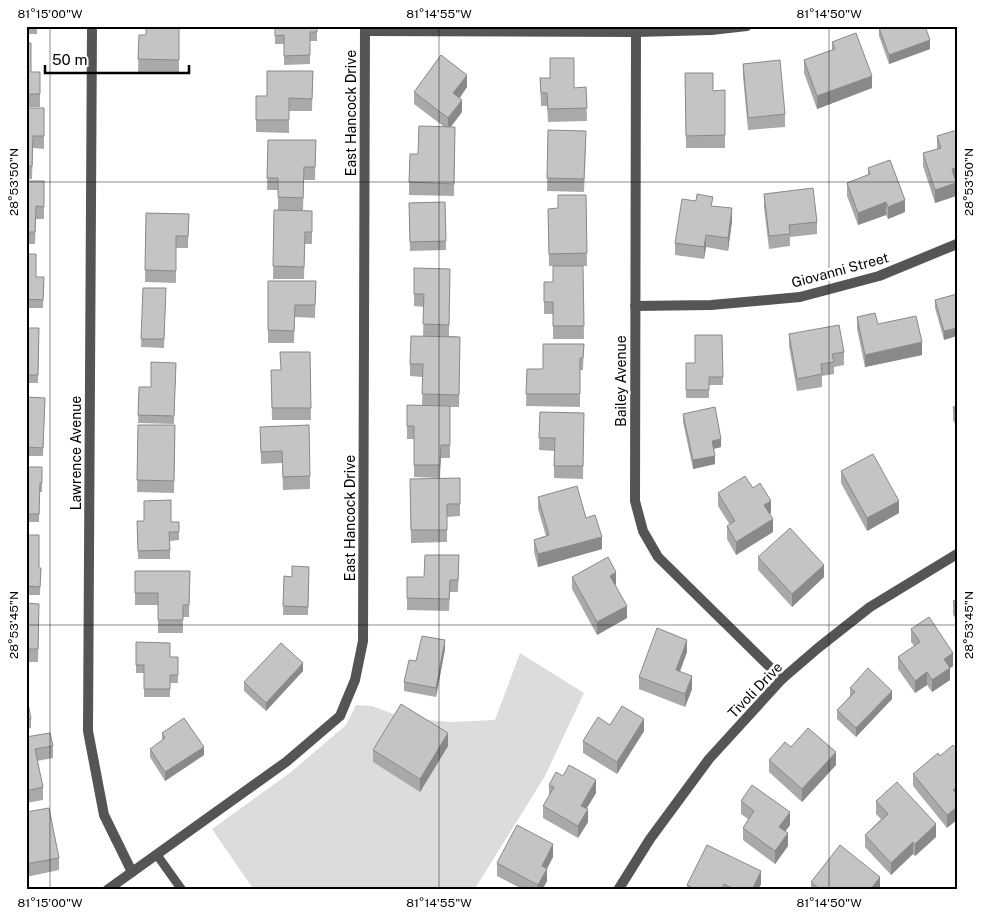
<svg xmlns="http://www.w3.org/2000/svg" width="983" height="916" font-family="'Public Sans',sans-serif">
	<rect width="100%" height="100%" fill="#fff"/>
	<path fill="#dcdcdc" d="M520 653 584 693 545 776 476 887 480 890H261L252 887 212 829 291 772 346 725 356 705 372 706 405 718 451 722 495 720Z"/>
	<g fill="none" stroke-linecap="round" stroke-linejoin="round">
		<path stroke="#555" stroke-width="9" d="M157 855 182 890"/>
		<g stroke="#555" stroke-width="10">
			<path d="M92 26 88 731 104 815 132 872"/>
			<path d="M636 26 635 501 643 531 658 557 782 679"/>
			<path d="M365 31 636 32 711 30 747 26"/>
			<path d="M635 306 711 305 800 297 879 276 957 244"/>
			<path d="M107 890 286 762 340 716 355 680 363 641 365 26"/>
		</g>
		<path stroke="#555" stroke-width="10" d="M618 890 650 839 709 759 782 679 818 648 870 607 957 554"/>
	</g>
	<g fill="#a9a9a9">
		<rect x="26" y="26" width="11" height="8"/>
		<path d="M179 26V72H138L139 35H146Z"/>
		<path d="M275 26H317V41H310V64L284 65V44H275Z"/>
		<path d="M879 28 930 49 889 64 879 36Z"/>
		<path d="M832 42 872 88 817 109 804 73V60L832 50Z"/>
		<path d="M26 43 31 72H40V107H26Z"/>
		<path d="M743 64 785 114V127L748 130 743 76Z"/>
		<path d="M313 71 312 111H289V133L256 132V96H267Z"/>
		<path d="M685 73 713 91 725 90V148H686Z"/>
		<path d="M540 78 574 88 586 87 587 121 548 122 547 106H541Z"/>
		<path d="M467 87 460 98 462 112 451 127H455L454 196 409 195V182L418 154 443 126 414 104V92Z"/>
		<path d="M26 108H44V149L33 148 32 179H26Z"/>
		<path d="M548 130 586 143 584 192 547 191Z"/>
		<path d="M937 136 956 180V196L935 203 923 166V153L937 149Z"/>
		<path d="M268 140H316L315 180H304L303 210H278V190H267Z"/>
		<path d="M868 168 905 212 888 219 886 215 858 225 847 196V183L868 175Z"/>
		<path d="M26 181H44V219H36L35 244H26Z"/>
		<path d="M764 194 817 222V234L790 237V246L769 249 764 207Z"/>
		<path d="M586 195 587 266H549L548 209H558Z"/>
		<path d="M445 202 446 250 410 251 409 203Z"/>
		<path d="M713 206 732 221 728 251 706 247 704 259 675 255V243Z"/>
		<path d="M274 210 312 211V244H305L304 279H273Z"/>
		<path d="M146 213 189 214 188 248H176V283L145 282Z"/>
		<path d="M26 254 36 277H44L43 308H26Z"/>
		<path d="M583 266 584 339H553V314H544V282H553Z"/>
		<path d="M414 268 450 269 449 336 460 337 459 407H450V458H441L440 478 414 477V439H407V405H422L423 377 410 376V364L423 336 424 307 414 306Z"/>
		<path d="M268 281H316L315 318 295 317 294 343H268Z"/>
		<path d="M143 288H166L164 348 141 347Z"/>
		<path d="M957 294 944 340 935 308V300Z"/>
		<path d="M857 317 878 324 922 355 865 367 857 329Z"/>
		<path d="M26 328H39L38 383H26Z"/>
		<path d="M789 334 844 352V365L834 367V374L822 376V387L797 391 789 346Z"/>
		<path d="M722 335 723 385H709V398H686V363H695Z"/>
		<path d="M584 344 583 370H580V407L526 406 527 369H543Z"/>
		<path d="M310 352 311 420H272L271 370H281Z"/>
		<path d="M176 363 174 424 138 423 139 387H151Z"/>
		<path d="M26 397 45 398 43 456H26Z"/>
		<path d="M957 406V428L953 420V407Z"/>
		<path d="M540 412 584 413 583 479 554 478V451L539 450Z"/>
		<path d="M683 414 721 447 714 449 715 464 693 469 683 422Z"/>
		<path d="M138 425H175L174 493 137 492Z"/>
		<path d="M260 427 310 476V489L283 490 282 463 261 464Z"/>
		<path d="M26 467H42V492H40L39 522H26Z"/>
		<path d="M841 471 899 513 867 531 841 483Z"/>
		<path d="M410 479 460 504V516L447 517V542L411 543Z"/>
		<path d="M753 488 771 513 770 514 773 532 736 555 727 539V526L730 525 718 506V493Z"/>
		<path d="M538 497 586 518 602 549 538 567 534 552V540L546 536 538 509Z"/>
		<path d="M137 521 179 522V540L170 541V559H138Z"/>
		<path d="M26 535 39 568H41L40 595H26Z"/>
		<path d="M758 557 824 577 792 607 758 570Z"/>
		<path d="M309 567 308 615H283L284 576 292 577Z"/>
		<path d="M459 568 458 592H450L449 611 407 610V598L424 577Z"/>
		<path d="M135 571H190L189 617H183V633H158V605H135Z"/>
		<path d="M572 577 616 584 615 585 627 618 597 635 572 589Z"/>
		<path d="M957 600V622L953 614V601Z"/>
		<path d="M26 603 39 616 38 662H26Z"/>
		<path d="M911 629 953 666 950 668V680L932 692 927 685 915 693 898 669V657L914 646 911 642Z"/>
		<path d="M136 642 170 657H178V683H170V697H144V673H136Z"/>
		<path d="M445 649 436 697 404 691V682L416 661Z"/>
		<path d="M687 652 680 671 692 689 685 707 639 689V677Z"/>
		<path d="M303 671 266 711 244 691V682Z"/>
		<path d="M850 688 892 699 856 737 837 719V710L850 696Z"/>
		<path d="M26 693 31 719V728L26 729Z"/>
		<path d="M610 725 644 731 617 774 583 753V741Z"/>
		<path d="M162 733 204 755 165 781 150 757V749L162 740Z"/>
		<path d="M26 737 53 746V758L37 761 43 787V800L26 803Z"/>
		<path d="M448 746 420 792 373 762V750Z"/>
		<path d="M957 749 947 828 913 786V774L940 756Z"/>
		<path d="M769 760 836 765 802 802 769 772Z"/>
		<path d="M563 776 596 793 586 809 588 822 578 838 543 818V806L549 796V785Z"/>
		<path d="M741 801 790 825 785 831 788 846 775 864 743 840V828L748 819 741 814Z"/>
		<path d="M876 801 936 837 915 856 913 854 891 875 865 847V835L881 819 876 814Z"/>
		<path d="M26 812 59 858V870L26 877Z"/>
		<path d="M707 845 761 884 758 890H687V885Z"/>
		<path d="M553 857 547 869V881L542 890H524L497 876V863Z"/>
		<path d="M811 882 880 890H811Z"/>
	</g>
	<g fill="#898989">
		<path d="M930 40V49L889 64V55Z"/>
		<path d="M467 75V87L453 106V93Z"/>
		<path d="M872 76V88L817 109V96Z"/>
		<path d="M462 100V112L448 130V118Z"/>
		<path d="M957 167V180L952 181V169Z"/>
		<path d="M956 183V196L935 203V190Z"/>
		<path d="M905 200V212L888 219V207Z"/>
		<path d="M886 202V215L858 225V213Z"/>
		<path d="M732 208V221L728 251V238Z"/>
		<path d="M706 235V247L704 259V247Z"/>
		<path d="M957 328V336L944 340V331Z"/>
		<path d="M922 342V355L865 367V355Z"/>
		<path d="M721 439V447L712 449V441Z"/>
		<path d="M715 456V464L693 469V460Z"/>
		<path d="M771 501V513L764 517V505Z"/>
		<path d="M899 501V513L867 531V518Z"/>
		<path d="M773 519V532L736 555V542Z"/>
		<path d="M602 537V549L538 567V554Z"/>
		<path d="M824 565V577L792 607V594Z"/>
		<path d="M616 572V584L610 588V576Z"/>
		<path d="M627 606V618L597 635V622Z"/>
		<path d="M445 640V649L436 697V688Z"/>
		<path d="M687 640V652L676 682V670Z"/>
		<path d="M953 653V666L945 672 950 668V680L932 692V680L944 659Z"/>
		<path d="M303 663V671L266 711V703Z"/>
		<path d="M927 672V685L915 693V681Z"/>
		<path d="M692 676V689L685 707V694Z"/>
		<path d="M892 691V699L856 737V728Z"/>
		<path d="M644 719V731L617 774V762Z"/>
		<path d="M448 733V746L420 792V779Z"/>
		<path d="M204 747V755L165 781V772Z"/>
		<path d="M836 752V765L802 802V789Z"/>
		<path d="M596 780V793L581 818V806Z"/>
		<path d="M957 787V799L953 790Z"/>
		<path d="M957 807V820L947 828V815Z"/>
		<path d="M588 809V822L578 838V826Z"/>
		<path d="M790 812V825L779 840V827Z"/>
		<path d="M936 824V837L915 856V844Z"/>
		<path d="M788 833V846L775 864V851Z"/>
		<path d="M913 842V854L891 875V863Z"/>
		<path d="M553 844V857L542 878V866Z"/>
		<path d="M547 869V881L542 890H538V885Z"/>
		<path d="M761 871V884L758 890H752Z"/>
		<path d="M880 877V890H870Z"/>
	</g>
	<g fill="#c4c4c4" stroke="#898989">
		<path d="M146 26H179V60L138 59 139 35H146Z"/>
		<path d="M275 26H317V32H310V55L284 56V35L275 36Z"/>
		<path d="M883 26H925L930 40 889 55 879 28Z"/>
		<path d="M856 33 872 76 817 96 804 60 835 49 832 42Z"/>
		<path d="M26 43H31V72H40V94H26Z"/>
		<path d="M441 55 467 75 453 93 462 100 448 118 414 92Z"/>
		<path d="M550 58H574V88L586 87 587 108 548 109 547 93H541L540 78H550Z"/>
		<path d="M780 60 785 114 748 118 743 64Z"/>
		<path d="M267 71H313L312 99 289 98V120H256V96H267Z"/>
		<path d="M685 73H713V91L725 90V135L686 136Z"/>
		<path d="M26 108H44V136H33L32 166H26Z"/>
		<path d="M419 126 455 127 454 184 409 182 410 154H418Z"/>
		<path d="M548 130 586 131 584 179 547 178Z"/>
		<path d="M957 130V167L952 169 956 183 935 190 923 153 941 148 937 136Z"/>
		<path d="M268 140H316L315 167H304L303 198 278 197V178H267Z"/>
		<path d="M890 160 905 200 888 207 886 202 858 213 847 183 870 174 868 168Z"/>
		<path d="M26 181H44V207L36 206 35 232H26Z"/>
		<path d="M813 188 817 222 789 225 790 234 769 236 764 194Z"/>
		<path d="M697 194 713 197 711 206 732 208 728 238 706 235 704 247 675 243 682 199 696 201Z"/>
		<path d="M558 195H586L587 253 549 254 548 209 558 208Z"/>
		<path d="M445 202 446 241 410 242 409 203Z"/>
		<path d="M274 210 312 211V232H305L304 267 273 266Z"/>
		<path d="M146 213 189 214 188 236H176V271L145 270Z"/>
		<path d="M26 254H36V277H44L43 300 26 299Z"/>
		<path d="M553 266H583L584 326H553V302H544V282H553Z"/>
		<path d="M414 268 450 269 449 325 423 324 424 294H414Z"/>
		<path d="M268 281H316L315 305H295L294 331 268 330Z"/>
		<path d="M143 288H166L164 339H141Z"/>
		<path d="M957 294V328L944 331 935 300Z"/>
		<path d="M875 313 878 324 916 316 922 342 865 355 857 317Z"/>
		<path d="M839 325 844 352 832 354 834 362 821 364 822 374 797 379 789 334Z"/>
		<path d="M26 328H39L38 375H26Z"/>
		<path d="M695 335H722L723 377H709V390H686V363H695Z"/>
		<path d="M411 336 460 337 459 395 422 394 423 364H410Z"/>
		<path d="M543 344H584L583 358H580V394H526L527 369H543Z"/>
		<path d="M280 352H310L311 408H272L271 370H281Z"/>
		<path d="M151 362 176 363 174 416 138 415 139 387H151Z"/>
		<path d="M26 397 45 398 43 448 26 447Z"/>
		<path d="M407 405 450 406V445H441L440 465H414V426H407Z"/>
		<path d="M957 406V415L953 407Z"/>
		<path d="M715 407 721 439 712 441 715 456 693 460 683 414Z"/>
		<path d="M540 412 584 413 583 466H554L555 438H539Z"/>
		<path d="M138 425H175L174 481 137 480Z"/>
		<path d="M309 425 310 476 283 477 282 451 261 452 260 427Z"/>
		<path d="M873 454 899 501 867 518 841 471Z"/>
		<path d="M26 467H42V483H40L39 514H26Z"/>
		<path d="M745 476 753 488 760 483 771 501 764 505 773 519 736 542 727 526 735 521 718 493Z"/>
		<path d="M460 478V504H447V530H411L410 479Z"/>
		<path d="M577 486 586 518 595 515 602 537 538 554 534 540 549 535 538 497Z"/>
		<path d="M171 500V522H179V532H169L170 550 138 551 137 521H144V501Z"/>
		<path d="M790 528 824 565 792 594 758 557Z"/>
		<path d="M26 535H39V568H41L40 587 26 586Z"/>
		<path d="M425 555H459L458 580H450L449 599 407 598V577H424Z"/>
		<path d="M608 557 616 572 610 576 627 606 597 622 572 577Z"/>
		<path d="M292 566 309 567 308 607 283 606 284 576 292 577Z"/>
		<path d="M135 571H190L189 605H183V620H158V593H135Z"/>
		<path d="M957 600V609L953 601Z"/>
		<path d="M26 603 39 604 38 649H26Z"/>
		<path d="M929 617 953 653 944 659 950 668 932 680 927 672 915 681 898 657 920 642 911 629Z"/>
		<path d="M657 628 687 640 676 670 692 676 685 694 639 677Z"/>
		<path d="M422 636 445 640 436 688 404 682 409 660 416 661Z"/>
		<path d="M136 642 170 643V657H178V675H170V689H144V665H136Z"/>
		<path d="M281 643 303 663 266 703 244 682Z"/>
		<path d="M868 668 892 691 856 728 837 710 855 692 850 688Z"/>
		<path d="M26 693 31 719 26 720Z"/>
		<path d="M401 704 448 733 420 779 373 750Z"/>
		<path d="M622 706 644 719 617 762 583 741 598 717 610 725Z"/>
		<path d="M184 718 204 747 165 772 150 749 165 738 162 733Z"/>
		<path d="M808 728 836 752 802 789 769 760 785 742 791 747Z"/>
		<path d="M50 733 53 746 35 749 43 787 26 791V737Z"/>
		<path d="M953 745 957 749V787L953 790 957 795V807L947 815 913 774 938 753 940 756Z"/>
		<path d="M569 765 596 780 581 806 588 809 578 826 543 806 554 787 549 785 556 772 563 776Z"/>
		<path d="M897 782 936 824 915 844 913 842 891 863 865 835 888 814 876 801Z"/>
		<path d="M752 785 790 812 779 827 788 833 775 851 743 828 754 811 741 801Z"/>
		<path d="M49 808 59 858 26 864V812Z"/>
		<path d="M517 825 553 844 542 866 547 869 538 885 497 863Z"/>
		<path d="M707 845 761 871 752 890H736L724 884 721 890H697L687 885Z"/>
		<path d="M840 845 880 877 870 890H821L811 882Z"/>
	</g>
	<path fill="none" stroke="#000" stroke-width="1" stroke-opacity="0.45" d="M50 26V890M439 26V890M829 26V890M26 182H957M26 625H957"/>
	<g text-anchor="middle" stroke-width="5" stroke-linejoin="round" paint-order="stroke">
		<g font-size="14" fill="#000" stroke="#fff">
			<text transform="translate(351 113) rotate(-90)" y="5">East Hancock Drive</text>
			<text transform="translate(840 270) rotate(-15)" y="5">Giovanni Street</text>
			<text transform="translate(621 381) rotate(-90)" y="5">Bailey Avenue</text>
			<text transform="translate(76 453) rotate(-90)" y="5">Lawrence Avenue</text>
			<text transform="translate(350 518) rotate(-90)" y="5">East Hancock Drive</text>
			<text transform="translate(755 690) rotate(-46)" y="5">Tivoli Drive</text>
		</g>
	</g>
	<rect width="983" height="916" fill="none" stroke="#ffffff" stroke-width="55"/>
	<path d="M45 65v8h144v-8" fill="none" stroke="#000000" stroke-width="2.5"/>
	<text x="52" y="65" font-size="15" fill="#000000" stroke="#ffffff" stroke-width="4" paint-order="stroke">50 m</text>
	<rect x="28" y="28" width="928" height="860" fill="none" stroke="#000" stroke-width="2"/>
	<g font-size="12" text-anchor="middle" fill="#000">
		<text x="50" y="18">81°15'00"W</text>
		<text x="439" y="18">81°14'55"W</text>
		<text x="829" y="18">81°14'50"W</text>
		<text transform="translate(14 182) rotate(-90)" y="4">28°53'50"N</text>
		<text transform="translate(969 182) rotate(-90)" y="4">28°53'50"N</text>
		<text transform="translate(14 625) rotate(-90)" y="4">28°53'45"N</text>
		<text transform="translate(969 625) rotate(-90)" y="4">28°53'45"N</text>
		<text x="50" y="907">81°15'00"W</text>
		<text x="439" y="907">81°14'55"W</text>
		<text x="829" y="907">81°14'50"W</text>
	</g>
</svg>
